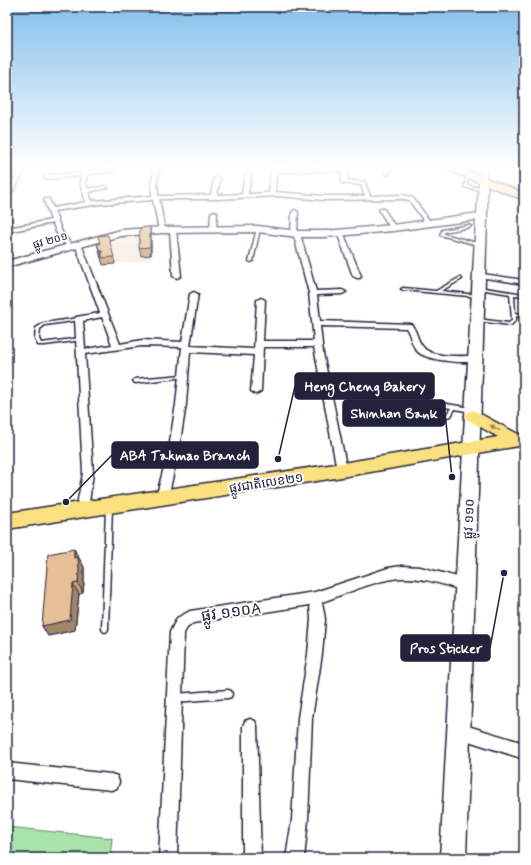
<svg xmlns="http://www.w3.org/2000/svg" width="531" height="865" font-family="Mynerve,'Noto Sans Khmer',sans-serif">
	<rect width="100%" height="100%" fill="#fff"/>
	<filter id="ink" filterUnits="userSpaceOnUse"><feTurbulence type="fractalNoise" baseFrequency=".025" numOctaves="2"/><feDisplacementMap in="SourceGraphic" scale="8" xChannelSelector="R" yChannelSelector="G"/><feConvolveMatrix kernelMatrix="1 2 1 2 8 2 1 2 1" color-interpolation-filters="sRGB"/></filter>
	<g filter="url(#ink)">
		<path fill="#f8ece0" d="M151 233V260L103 265 97 242 121 235Z"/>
		<path fill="#a8e4aa" stroke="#658372" d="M7 827 112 838 110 858H7Z"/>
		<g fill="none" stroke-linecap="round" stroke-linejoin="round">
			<defs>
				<g id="lane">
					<path d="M467 174 469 175 467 185 484 189V191L464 187Z"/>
					<path d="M524 189V191L514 194 513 193Z"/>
					<path d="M469 225 471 226 470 227 444 232V234L481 244V246L440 235 442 230Z"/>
					<path d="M257 228 260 229 253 261 251 262 249 261Z"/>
					<path d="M459 278H461L462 279 441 291 478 295H479V297L403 290 401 289 403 288 436 291Z"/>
					<path d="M478 287 524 294V296L514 295 515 313 524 315V317L516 316V320L511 325H510L477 321V319H478L509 323 512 320 510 294 479 289H478Z"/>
					<path d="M79 318 81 319 80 320 45 325 40 329 39 339 41 343 81 338H82V340L45 345H38L35 339 36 328 44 323Z"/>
					<path d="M183 375 185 376V377L135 383 133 381 135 379Z"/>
					<path d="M441 403 471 408 473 410 471 412 455 409 451 416 437 419 417 415 415 413 417 411 437 415 447 414 451 408 439 406V404Z"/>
					<path d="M107 505H111L112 507 108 629 107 631 105 632 103 631 102 629 106 507Z"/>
					<path d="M228 690 231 691 232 694 231 697 228 698 175 702 172 701 171 698 172 695 175 694Z"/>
				</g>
				<g id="street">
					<path d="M22 166H28L10 196 7 198V191Z"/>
					<path d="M82 166H88L87 171 112 168 115 170 112 172 87 174 86 183 88 189 105 186 108 188 89 192 92 201 152 196V182L154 166H160L157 182 158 196 211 195 214 179 217 177 220 179 217 195 242 194 245 175 248 173 251 175 248 194 269 193 271 169 349 166 347 180 365 182 370 196 404 195 413 198 432 224 427 225 409 200 404 199 324 200 277 196 218 199H159L165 230 162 232 159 230 153 200 100 204 54 211 62 232 73 247 70 249 68 248 56 232 53 223 7 232V216L10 218 13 227 51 220 44 200 45 199H49L53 208 86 202 80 183 81 176 46 179 43 177 46 175 81 173ZM342 171V183L361 185 365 196H324L275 192 276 172Z"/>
					<path d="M386 166H392L390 173 387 175 384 173Z"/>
					<path d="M481 166H487L486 181 483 183 480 181Z"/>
					<path d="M380 209H384L396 228 395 229H391L379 210Z"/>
					<path d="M295 210 298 212 297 232 300 234 316 291 342 290 346 292 342 294 317 295 320 321 411 324C417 331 417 340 423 347 431 358 462 356 475 356L478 357 479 359 478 361C465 364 426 361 417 351 411 344 411 335 406 328L320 326 323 353 347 470 346 473 342 474 338 473 337 470 314 347H263L261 391 256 394 251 391 254 355 190 352 186 404 179 448 168 498 166 501 162 503 158 501 156 498 169 448 176 404 182 347 142 346 85 354 93 473 88 510 86 513 82 515 78 513 76 510 83 473 75 319 76 317 100 313 75 244 76 243 81 244 120 344 142 340 182 342 190 294 194 292 198 294 190 346 254 349 257 300 261 298 265 300 263 341H314L309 293 294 236 291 234 292 212ZM102 317 112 345 85 349 83 321Z"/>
					<path d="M214 211 217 213 216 229 213 231 210 229 211 213Z"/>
					<path d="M173 228 176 230 181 276 177 278 173 276 170 230Z"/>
					<path d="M340 230 343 232 361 276 360 278H357L353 276 337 232Z"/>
					<path d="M476 273 524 280V284L479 277 475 275Z"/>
					<path d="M402 566 420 567 465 579 469 581 471 585 469 589 465 591C445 585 423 577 402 578 378 579 345 594 322 602L325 619 322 654 312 718 308 820 304 858H286L292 820 298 718 308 654 311 619 310 605 193 623 187 628 184 633 177 858H159L170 632 177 618 190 611 315 592 388 568Z"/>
					<path d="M250 719 255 721 257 726 261 858H243V726L245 721Z"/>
					<path d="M458 723 524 743V759L453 736 450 731 453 726Z"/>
					<path d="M7 763 111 774 117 776 119 782 117 788 111 790 7 779Z"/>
				</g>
				<path id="secondary" d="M483 178 487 181V218L466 858H440L476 220 393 231 325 237H297L258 232 162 233 121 236 7 267V261L121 230 162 227 258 226 297 231H325L393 225 471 214 477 215 479 181Z"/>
				<path id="primary" d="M473 410 518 434 524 433V445L342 477 7 529V513L342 463 498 437 468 420 465 416 468 412Z"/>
				<path id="highway" d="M442 166H456L524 193V200L443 168Z"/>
			</defs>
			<use href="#lane" stroke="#22223b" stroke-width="3"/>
			<use href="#street" stroke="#22223b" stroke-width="3"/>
			<use href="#secondary" stroke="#22223b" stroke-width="3"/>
			<use href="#primary" stroke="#22223b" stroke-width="3"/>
			<use href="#highway" stroke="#22223b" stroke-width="3"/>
			<use href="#lane" fill="#fff" fill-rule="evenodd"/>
			<use href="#street" fill="#fff" fill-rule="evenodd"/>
			<use href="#secondary" fill="#fff" fill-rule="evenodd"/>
			<use href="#primary" fill="#fbe080" fill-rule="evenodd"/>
			<use href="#highway" fill="#fbe080" fill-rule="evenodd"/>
		</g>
		<g fill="#c7a482" stroke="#22223b">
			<path d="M150 227 151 235V255L141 256 139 248Z"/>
			<path d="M97 244H100L114 257 115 264 103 265Z"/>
			<path d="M74 549 84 567V582L83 593 79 594 75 630 48 636 42 626Z"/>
		</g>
		<g fill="#a2866a" stroke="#22223b">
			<path d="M150 227 151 235V255L150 247Z"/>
			<path d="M100 251H102V258H101Z"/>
			<path d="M74 549 84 567V582L83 593 78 583 74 558Z"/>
			<path d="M73 584 79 594 75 630 48 636 42 626Z"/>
		</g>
		<g fill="#e7bf97" stroke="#22223b">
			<path d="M150 227V247L139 248 140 228Z"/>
			<path d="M108 235 114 257 102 258V251H100L97 244H100L98 236Z"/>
			<path d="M74 549V558L78 557 79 571 78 583 73 584 70 620 42 626 48 554Z"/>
		</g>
		<defs><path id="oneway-solid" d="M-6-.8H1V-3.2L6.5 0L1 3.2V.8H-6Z"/></defs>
		<use fill="#998a61" href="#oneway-solid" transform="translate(495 428) rotate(-151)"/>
	</g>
	<linearGradient id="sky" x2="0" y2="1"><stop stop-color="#82bfea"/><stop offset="0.58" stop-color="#fff"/><stop offset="1" stop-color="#fff" stop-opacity="0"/></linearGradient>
	<rect width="531" height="287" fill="url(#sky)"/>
	<g text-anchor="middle" stroke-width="4" stroke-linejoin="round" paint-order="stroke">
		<g font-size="11" fill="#22223b" stroke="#fff">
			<text transform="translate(50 240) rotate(-16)" y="4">ផ្លូវ ២០១</text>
		</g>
		<g font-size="13" fill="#22223b" stroke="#fff">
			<text transform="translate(266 482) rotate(-9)" y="5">ផ្លូវជាតិលេខ២១</text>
			<text transform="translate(468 519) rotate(-88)" y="5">ផ្លូវ ១១០</text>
		</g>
		<g font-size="16" fill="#22223b" stroke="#fff">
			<text transform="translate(231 611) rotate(-8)" y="6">ផ្លូវ ១១០A</text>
		</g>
	</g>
	<path fill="none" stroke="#22223b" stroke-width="1.5" d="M278 459L295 386M452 477L445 413M66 502L112 455M504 573L490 648"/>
	<g fill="#22223b" stroke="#fff" stroke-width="1.5">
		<circle cx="278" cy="459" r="4"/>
		<circle cx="452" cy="477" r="4"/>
		<circle cx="66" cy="502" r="4"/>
		<circle cx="504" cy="573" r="4"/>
	</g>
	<g fill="#22223b" stroke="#22223b" stroke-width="1.5">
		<rect x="295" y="373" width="139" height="26" rx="4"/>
		<rect x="343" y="400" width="102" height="26" rx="4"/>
		<rect x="112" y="442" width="146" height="26" rx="4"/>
		<rect x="401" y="635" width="89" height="26" rx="4"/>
	</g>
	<g font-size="14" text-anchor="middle" font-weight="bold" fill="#fff">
		<text x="365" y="391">Heng Cheng Bakery</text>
		<text x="394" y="418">Shinhan Bank</text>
		<text x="185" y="460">ABA Takmao Branch</text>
		<text x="446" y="653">Pros Sticker</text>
	</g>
	<rect width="531" height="865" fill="none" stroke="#fff" stroke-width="24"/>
	<rect x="12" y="12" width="507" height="841" fill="none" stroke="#22223b" stroke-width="1.5" filter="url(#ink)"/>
</svg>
